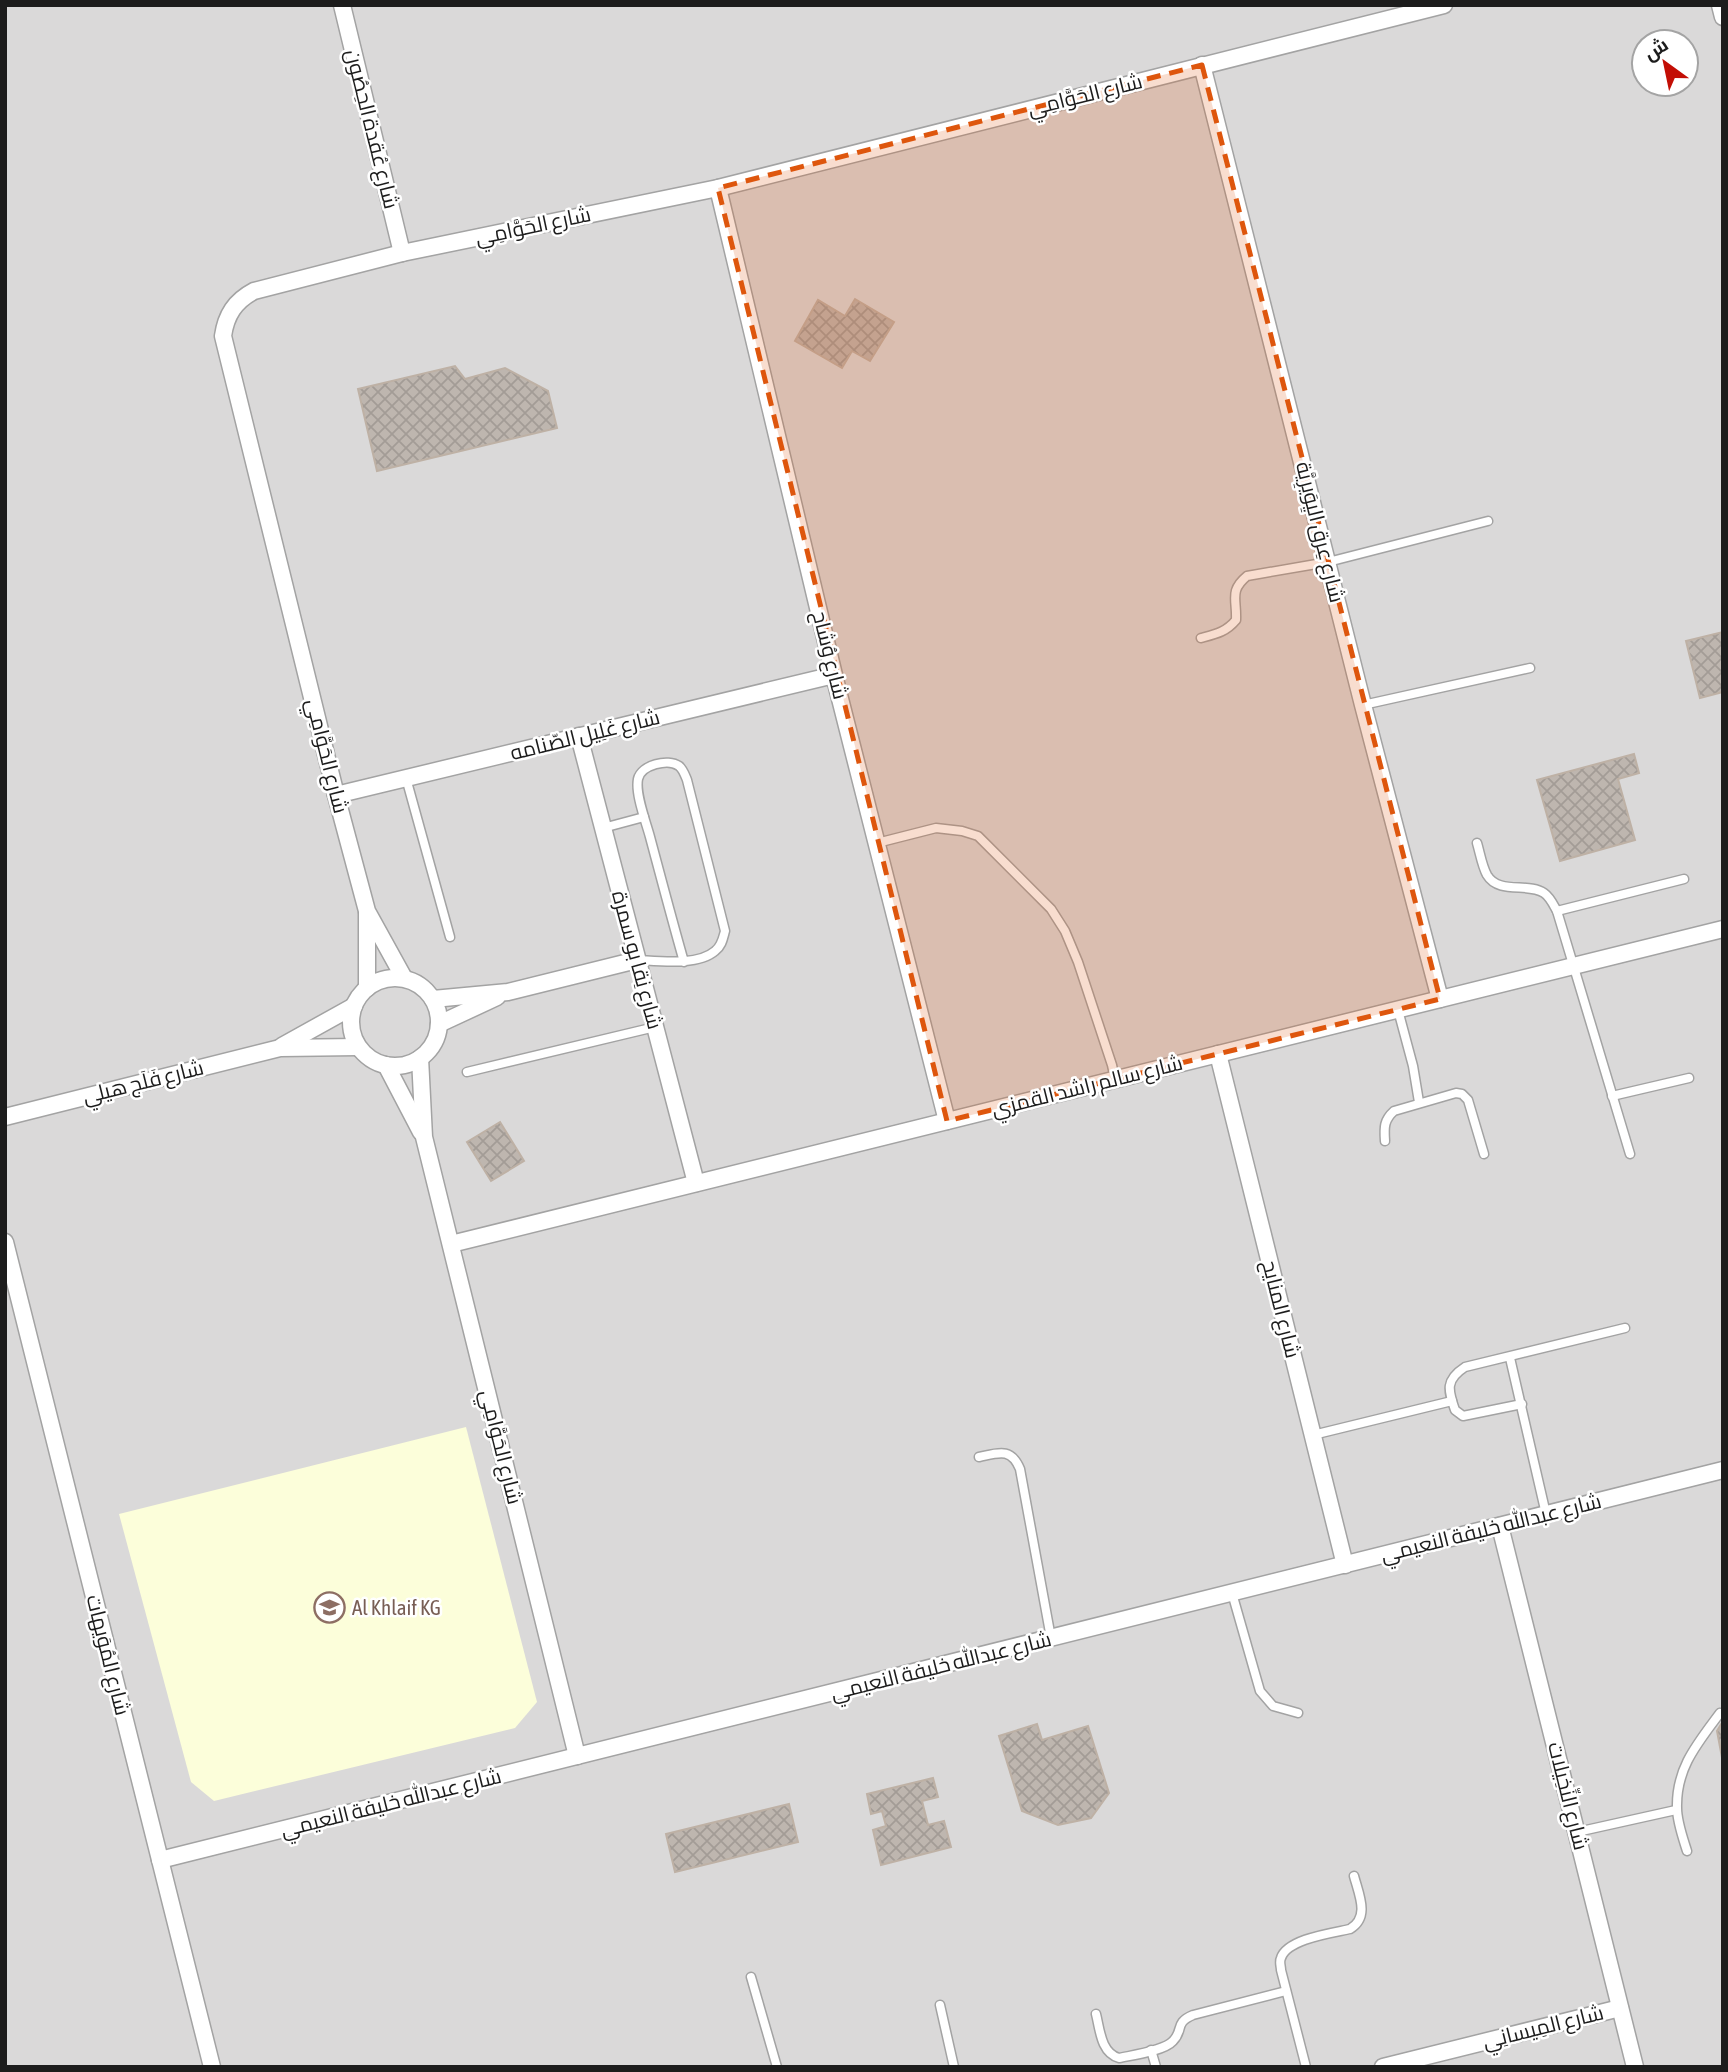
<svg xmlns="http://www.w3.org/2000/svg" width="1728" height="2072" font-family="'Asap Condensed',Cairo,sans-serif">
	<defs>
		<pattern id="building-cross-hatch" width="8" height="8" patternUnits="userSpaceOnUse" patternTransform="scale(1.75)"><rect width="8" height="8" fill="#beb6af"/><path d="M0 0l8 8M0 8l8-8" fill="none" stroke="#a39c96"/></pattern>
	</defs>
	<rect width="100%" height="100%" fill="#edeae2"/>
	<path fill="#dad9d9" fill-rule="evenodd" d="M5 5H1723V2067H5ZM1644 42H1686V84H1644Z"/>
	<path fill="#fcfeda" d="M466 1427 537 1702 515 1728 214 1801 191 1782 119 1514Z"/>
	<g fill="url(#building-cross-hatch)" stroke="#beb1a5" stroke-width="2">
		<path d="M855 299 894 322 870 361 852 351 842 368 795 341 818 300 845 316Z"/>
		<path d="M455 366 465 379 505 368 548 391 557 428 377 471 358 389Z"/>
		<path d="M1723 632V692L1700 698 1686 641Z"/>
		<path d="M1634 754 1639 773 1618 779 1635 840 1560 861 1537 780Z"/>
		<path d="M500 1122 524 1161 491 1181 467 1142Z"/>
		<path d="M1723 1721V1763L1717 1731Z"/>
		<path d="M1037 1724 1042 1740 1088 1726 1109 1793 1091 1818 1058 1825 1022 1811 999 1736Z"/>
		<path d="M933 1778 938 1797 922 1801 928 1825 944 1821 951 1847 881 1865 873 1830 886 1826 882 1811 871 1814 867 1794Z"/>
		<path d="M789 1804 798 1842 675 1872 666 1834Z"/>
	</g>
	<g fill="none" stroke-linecap="round" stroke-linejoin="round">
		<defs>
			<g id="service">
				<path d="M1201 638C1216 634 1226 632 1236 620 1237 599 1229 591 1247 576L1328 562 1488 521"/>
				<path d="M1363 705 1530 668"/>
				<path d="M406 778 450 937"/>
				<path d="M603 828 644 817"/>
				<path d="M877 843 936 828 962 831 978 836 1051 909 1065 931 1078 962 1112 1065 1115 1079"/>
				<path d="M1477 843C1480 853 1482 866 1487 875 1499 895 1528 882 1544 893 1550 897 1553 904 1557 911L1630 1154"/>
				<path d="M1557 911 1684 879"/>
				<path d="M637 960C659 961 698 966 715 951 722 946 723 938 725 931L687 780C685 775 683 769 679 766 668 758 641 765 638 779 635 794 646 822 650 837 661 878 672 920 684 962"/>
				<path d="M1398 1010 1413 1066 1419 1102"/>
				<path d="M467 1072 655 1027"/>
				<path d="M1612 1096 1689 1078"/>
				<path d="M1385 1141C1384 1127 1384 1120 1394 1111L1456 1093 1462 1094 1468 1100 1484 1154"/>
				<path d="M1510 1358 1546 1514"/>
				<path d="M1522 1404 1463 1416 1455 1410C1448 1390 1445 1380 1465 1367L1625 1328"/>
				<path d="M1313 1435 1452 1401"/>
				<path d="M979 1457C998 1453 1011 1447 1020 1469L1051 1638"/>
				<path d="M1232 1593 1260 1691 1273 1706 1298 1713"/>
				<path d="M1577 1832 1676 1810"/>
				<path d="M1687 1851C1683 1838 1677 1822 1677 1808 1676 1768 1697 1744 1720 1713"/>
				<path d="M751 1977 777 2067"/>
				<path d="M940 2005 954 2067"/>
				<path d="M1096 2014C1100 2030 1101 2053 1119 2058 1133 2055 1164 2051 1173 2041 1184 2030 1174 2023 1193 2015L1286 1991"/>
				<path d="M1151 2050 1156 2067"/>
				<path d="M1306 2067 1281 1970C1281 1966 1279 1962 1281 1958 1287 1939 1332 1933 1350 1929 1370 1917 1359 1895 1354 1876"/>
			</g>
			<g id="minor">
				<path d="M342 5 402 253"/>
				<path d="M1720 5 1723 17"/>
				<path d="M1202 65 1363 705 1440 999"/>
				<path d="M718 188 834 675 947 1121"/>
				<path d="M579 736 696 1183"/>
				<path d="M336 795 834 675"/>
				<path d="M404 978 367 911 336 795 223 336C226 315 235 301 254 291L402 253 718 188 1444 5"/>
				<circle cx="395" cy="1022" r="44"/>
				<path d="M367 988V913"/>
				<path d="M433 999 508 992 637 960"/>
				<path d="M439 1024 497 997"/>
				<path d="M282 1046 354 1006"/>
				<path d="M1218 1054 1345 1565"/>
				<path d="M420 1058 424 1137 577 1756"/>
				<path d="M386 1065 421 1132"/>
				<path d="M5 1117 280 1048 358 1047"/>
				<path d="M5 1242 212 2067"/>
				<path d="M451 1244 1723 929"/>
				<path d="M1500 1526 1635 2067"/>
				<path d="M160 1860 1723 1470"/>
				<path d="M1383 2067 1620 2008"/>
			</g>
		</defs>
		<use href="#service" stroke="#a3a3a3" stroke-width="11"/>
		<use href="#minor" stroke="#a3a3a3" stroke-width="19"/>
		<use href="#service" stroke="#fff" stroke-width="8"/>
		<use href="#minor" stroke="#fff" stroke-width="16"/>
	</g>
	<path fill="#de560d" fill-opacity="0.2" stroke="#de560d" stroke-width="5" stroke-dasharray="14 9" stroke-linejoin="round" d="M1202 65 1440 999 947 1121 718 188Z"/>
	<defs>
		<symbol id="school-ring" viewBox="-11 -11 22 22"><circle r="9.5" fill="#fff" stroke="#8d6e63" stroke-width="1.5"/><path d="M0-5L7-2L0 1L-7-2ZM-4 1L0 2.5L4 1V4Q0 6-4 4Z" fill="#8d6e63"/></symbol>
	</defs>
	<g fill-rule="evenodd">
		<use href="#school-ring" x="312" y="1590" width="35" height="35"/>
	</g>
	<g text-anchor="middle" stroke-width="5" stroke-linejoin="round" paint-order="stroke">
		<g font-size="21" fill="#1c1c1c" stroke="#fff">
			<text transform="translate(1085 95) rotate(-14)" y="7">شارع الحَوَّامِي</text>
			<text transform="translate(372 129) rotate(76)" y="7">شارع عُقدة الحِصُون</text>
			<text transform="translate(533 226) rotate(-12)" y="7">شارع الحَوَّامِي</text>
			<text transform="translate(1320 532) rotate(76)" y="7">شارع عِرق اليِوَيرِيَّة</text>
			<text transform="translate(830 655) rotate(76)" y="7">شارع وُشاح</text>
			<text transform="translate(585 735) rotate(-14)" y="7">شارع غَلِيل الصّنامه</text>
			<text transform="translate(327 756) rotate(76)" y="7">شارع الحَوَّامِي</text>
			<text transform="translate(637 960) rotate(75)" y="7">شارع نِقا بو سمرة</text>
			<text transform="translate(143 1082) rotate(-14)" y="7">شارع فَلَج هيلي</text>
			<text transform="translate(1087 1086) rotate(-14)" y="7">شارع سالم راشد القمزي</text>
			<text transform="translate(1281 1309) rotate(76)" y="7">شارع المنايح</text>
			<text transform="translate(501 1447) rotate(76)" y="7">شارع الحَوَّامِي</text>
			<text transform="translate(1491 1528) rotate(-14)" y="7">شارع عبدالله خليفة النعيمي</text>
			<text transform="translate(108 1655) rotate(76)" y="7">شارع المُوَيهات</text>
			<text transform="translate(941 1666) rotate(-14)" y="7">شارع عبدالله خليفة النعيمي</text>
			<text transform="translate(1568 1796) rotate(76)" y="7">شارع النِّخِيلات</text>
			<text transform="translate(391 1803) rotate(-14)" y="7">شارع عبدالله خليفة النعيمي</text>
			<text transform="translate(1543 2027) rotate(-14)" y="7">شارع المِيسانِي</text>
		</g>
		<g font-size="21" fill="#785e54" stroke="#fff" text-anchor="start">
			<text x="352" y="1615">Al Khlaif KG</text>
		</g>
	</g>
	<rect width="1728" height="2072" fill="none" stroke="#1c1c1c" stroke-width="14"/>
	<g transform="translate(1665 63) rotate(327)"><circle r="33" fill="#ffffff" stroke="#a4a4a4" stroke-width="2"/>
	<path d="M0-5L12 26L0 18L-12 26Z" fill="#c30e05"/>
	<text y="-10" font-size="19" font-weight="bold" text-anchor="middle" fill="#1c1c1c">ش</text>
	</g>
</svg>
